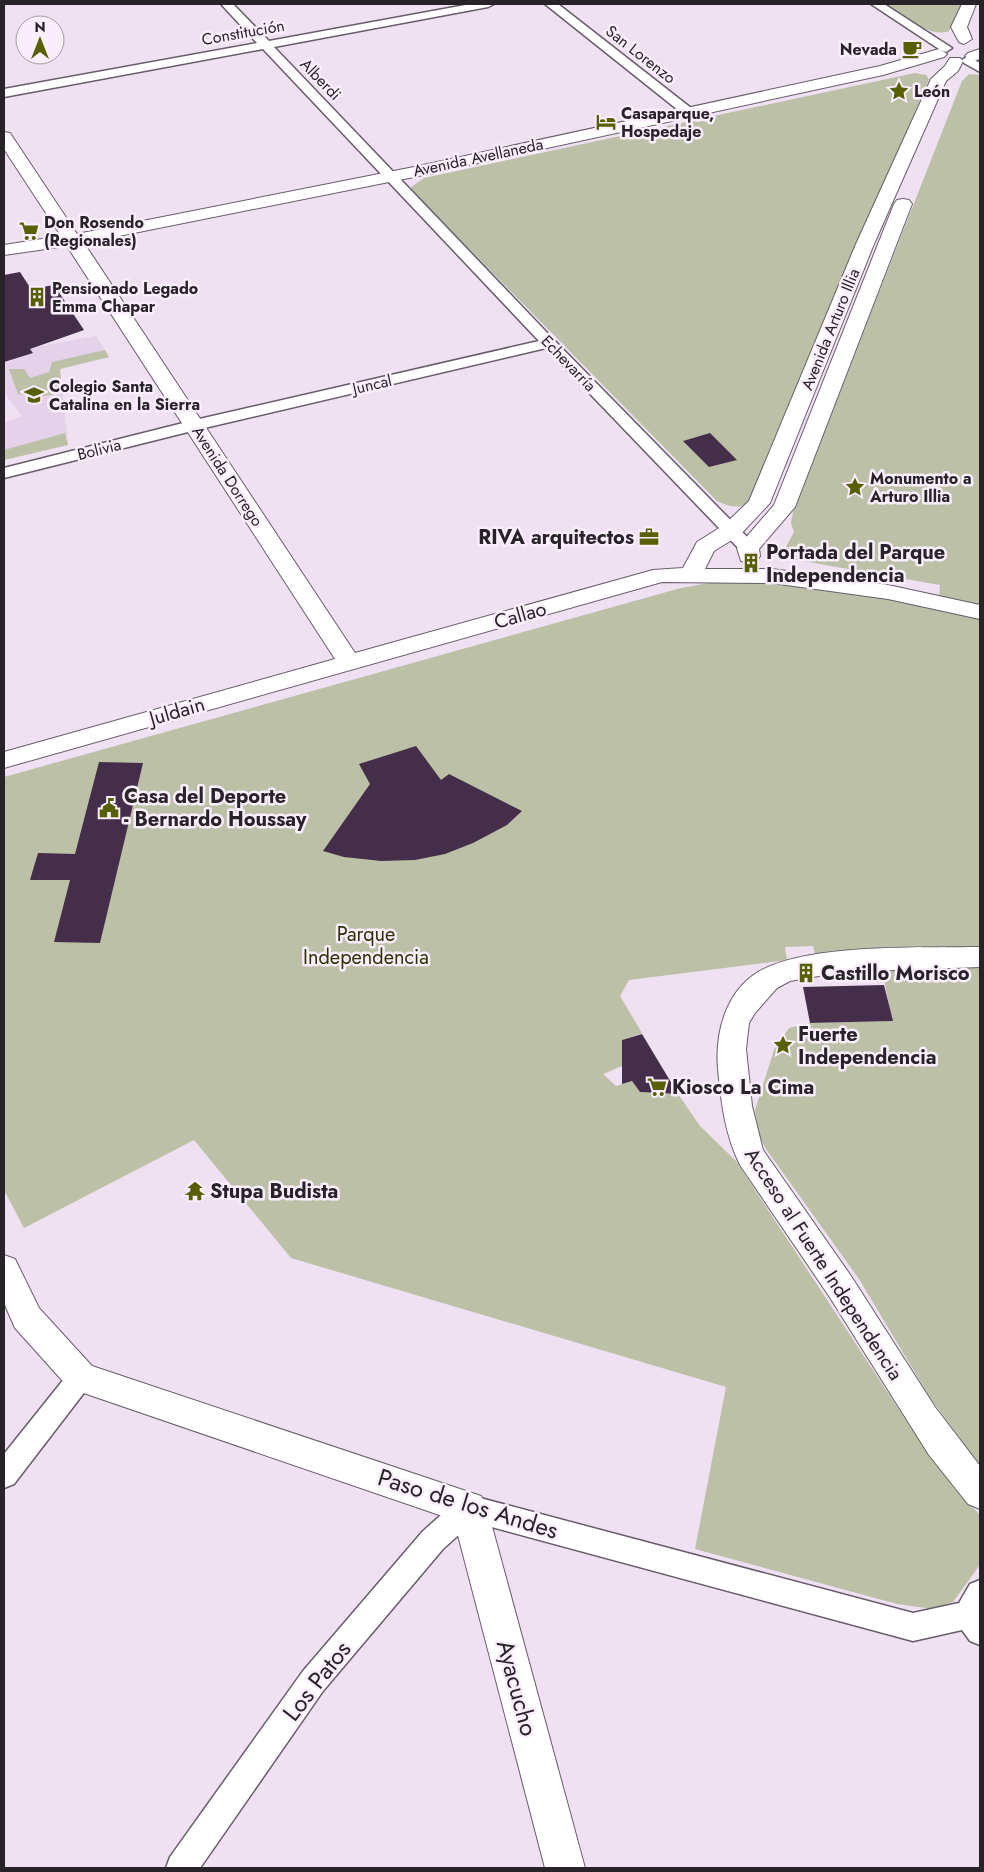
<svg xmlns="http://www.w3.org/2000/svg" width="984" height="1872" font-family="Jost,sans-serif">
	<rect width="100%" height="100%" fill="#efe0f2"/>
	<path fill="#e5d1e9" d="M15 326 30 348 96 336 109 357 60 369 68 445 4 460V423L22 416 4 393V328Z"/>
	<g fill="#bbc0a6">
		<path d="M886 4H961L949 31C929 39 903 14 886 4Z"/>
		<path d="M915 73 926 75 929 79 748 504C736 509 728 506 717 501L412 191 411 187 424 178Z"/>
		<path d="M969 74 980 75V606L939 597 940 585 791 559 786 547 794 532 791 523 793 512 962 81Z"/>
		<path d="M105 350 109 357 60 369 62 393 44 396 18 394 9 369H24L30 378 49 372 52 362Z"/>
		<path d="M65 433 68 445 4 460V450Z"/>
		<path d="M719 581 775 582 841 589 980 619V947L816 959 813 946 785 947 787 960 629 980 620 996 642 1033 622 1040V1066L603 1074 616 1086 632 1081 640 1092 678 1094 700 1126 736 1161 909 1425 954 1488 980 1515 979 1566 953 1602 933 1609 897 1604 695 1549 726 1387 291 1258 194 1140 24 1228 4 1190V777L681 588Z"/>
		<path d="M980 966V1466L929 1396 859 1279 766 1149 758 1134 755 1110 774 1050 789 1028 810 1023 892 1021 882 968Z"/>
	</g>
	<g fill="#452e4a">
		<path d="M20 272 31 289 54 285 84 330 30 349 33 353 4 362V275Z"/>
		<path d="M710 433 737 460 709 467 683 441Z"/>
		<path d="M416 746 441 780 449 774 522 811 507 825 473 843 445 854 415 860 381 861 344 857 323 851 370 784 359 764Z"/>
		<path d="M99 762 143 763 100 943 54 942 70 880H30L38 853 75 854Z"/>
		<path d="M884 985 893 1021 810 1023 803 987Z"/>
		<path d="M642 1034 678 1094 640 1092 632 1081 622 1084V1040Z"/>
	</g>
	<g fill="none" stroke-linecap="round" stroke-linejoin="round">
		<defs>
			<g id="street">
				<path d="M221 4H233L269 41 471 4H494L488 7 274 47 554 340 754 544 757 548 754 552H742L546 348 196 430 4 478V468L195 420 539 341 263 49 4 97V89L257 43Z"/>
				<path d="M545 4H558L691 108 693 111 691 114H683Z"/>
				<path d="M871 4H884L952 48 946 52 942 51Z"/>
				<path d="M968 56 980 63V72L964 63 962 60Z"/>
				<path d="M81 1365 90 1369 94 1377 90 1385 14 1484 4 1488V1454L72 1369Z"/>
				<path d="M469 1495 913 1613 959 1603 970 1584 980 1580V1645L970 1641 962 1630 913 1641 473 1522 443 1549 323 1691 200 1868H166L170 1857 303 1671 423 1531 459 1499Z"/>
			</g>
			<g id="secondary">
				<path d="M962 4H976L967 27 972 39 964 44 959 42 951 27Z"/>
				<path d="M939 49 947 54 944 57 883 75 414 177 84 243 355 653 653 570 683 568 697 542 724 525 749 501 856 244 931 79 945 66 950 58H960L963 61 958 71 946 81 874 244 770 503 740 535 714 551 705 569H772L888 585 980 605V619L888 599 772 583 662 582 4 768V752L335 659 67 246 4 255V245L61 236 4 149V132L10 133 77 234 414 167 880 66Z"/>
				<path d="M980 49V59L973 61 965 56 968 53Z"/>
				<path d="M903 199 909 200 912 204 795 507 759 549 760 556 757 561 749 563 741 561 737 548 774 505 894 204 897 200Z"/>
				<path d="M980 947V967L869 971 836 973 790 981 777 988 755 1013 749 1023 746 1049 752 1106 763 1150 851 1276 935 1407 980 1466V1509L968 1504 929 1455 829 1296 740 1165C725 1135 721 1102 718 1069 715 1034 725 992 758 972 807 943 922 948 980 947Z"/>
				<path d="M4 1255 15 1259 39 1308 92 1366 481 1496 487 1508 585 1868H545L454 1520 69 1388 15 1328 4 1303Z"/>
			</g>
		</defs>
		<use href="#street" stroke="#695c6b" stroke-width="3"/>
		<use href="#secondary" stroke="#695c6b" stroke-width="2"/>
		<use href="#street" fill="#fff" fill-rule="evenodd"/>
		<use href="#secondary" fill="#fff" fill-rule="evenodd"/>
	</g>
	<defs>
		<symbol id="cafe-bare" viewBox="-9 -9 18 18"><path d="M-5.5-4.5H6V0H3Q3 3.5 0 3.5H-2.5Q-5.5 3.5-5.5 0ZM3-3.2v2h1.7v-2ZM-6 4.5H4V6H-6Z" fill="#566000" stroke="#faeefd" stroke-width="2.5" paint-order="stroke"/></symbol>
		<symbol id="sight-bare" viewBox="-9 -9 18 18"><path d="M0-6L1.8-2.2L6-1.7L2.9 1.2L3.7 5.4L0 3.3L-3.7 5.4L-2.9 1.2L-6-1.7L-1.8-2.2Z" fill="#566000" stroke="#faeefd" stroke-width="2.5" paint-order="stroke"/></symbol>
		<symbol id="hotel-bare" viewBox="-9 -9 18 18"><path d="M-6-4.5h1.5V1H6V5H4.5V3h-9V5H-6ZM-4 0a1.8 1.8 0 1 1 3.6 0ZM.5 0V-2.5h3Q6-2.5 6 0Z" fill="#566000" stroke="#faeefd" stroke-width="2.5" paint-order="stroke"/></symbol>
		<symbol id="supermarket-bare" viewBox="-9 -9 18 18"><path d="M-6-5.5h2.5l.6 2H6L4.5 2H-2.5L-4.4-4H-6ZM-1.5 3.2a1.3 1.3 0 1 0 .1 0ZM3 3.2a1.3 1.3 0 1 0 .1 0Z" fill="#566000" stroke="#faeefd" stroke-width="2.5" paint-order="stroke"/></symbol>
		<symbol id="building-bare" viewBox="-9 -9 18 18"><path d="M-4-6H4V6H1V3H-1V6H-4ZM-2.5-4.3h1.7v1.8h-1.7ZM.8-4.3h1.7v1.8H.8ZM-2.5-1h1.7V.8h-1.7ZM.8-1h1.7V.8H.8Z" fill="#566000" stroke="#faeefd" stroke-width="2.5" paint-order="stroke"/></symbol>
		<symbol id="school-bare" viewBox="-9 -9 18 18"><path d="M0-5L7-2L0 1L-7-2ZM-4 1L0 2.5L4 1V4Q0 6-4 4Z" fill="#566000" stroke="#faeefd" stroke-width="2.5" paint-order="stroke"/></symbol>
		<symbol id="office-bare" viewBox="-9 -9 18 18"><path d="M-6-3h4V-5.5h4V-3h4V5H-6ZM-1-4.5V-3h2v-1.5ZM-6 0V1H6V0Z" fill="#566000" stroke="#faeefd" stroke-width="2.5" paint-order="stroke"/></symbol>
		<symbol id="civic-bare" viewBox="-9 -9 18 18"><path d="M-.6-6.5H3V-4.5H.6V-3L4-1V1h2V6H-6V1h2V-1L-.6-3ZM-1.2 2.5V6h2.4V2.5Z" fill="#566000" stroke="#faeefd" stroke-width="2.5" paint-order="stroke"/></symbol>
		<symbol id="temple-bare" viewBox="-9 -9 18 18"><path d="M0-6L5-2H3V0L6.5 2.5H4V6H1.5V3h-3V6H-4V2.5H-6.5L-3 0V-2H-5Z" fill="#566000" stroke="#faeefd" stroke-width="2.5" paint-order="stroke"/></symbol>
	</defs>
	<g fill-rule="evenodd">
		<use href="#cafe-bare" x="898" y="35" width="28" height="28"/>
		<use href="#sight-bare" x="885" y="77" width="28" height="28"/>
		<use href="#hotel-bare" x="592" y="108" width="28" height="28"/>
		<use href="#supermarket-bare" x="15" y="217" width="28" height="28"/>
		<use href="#building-bare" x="23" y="283" width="28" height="28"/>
		<use href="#school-bare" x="20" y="381" width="28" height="28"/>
		<use href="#sight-bare" x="841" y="473" width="28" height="28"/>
		<use href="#office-bare" x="635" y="523" width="28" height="28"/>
		<use href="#building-bare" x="737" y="549" width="28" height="28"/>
		<use href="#civic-bare" x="95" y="794" width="28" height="28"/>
		<use href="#building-bare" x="792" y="959" width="28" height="28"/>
		<use href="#sight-bare" x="769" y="1031" width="28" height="28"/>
		<use href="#supermarket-bare" x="643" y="1073" width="28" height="28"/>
		<use href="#temple-bare" x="181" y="1177" width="28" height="28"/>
	</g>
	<g text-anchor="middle" stroke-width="5" stroke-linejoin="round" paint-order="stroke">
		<g font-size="16" fill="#282329" stroke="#faeefd">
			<text transform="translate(243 32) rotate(-10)" y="6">Constitución</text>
			<text transform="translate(641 54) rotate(38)" y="6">San Lorenzo</text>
			<text transform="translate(321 79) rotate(46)" y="6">Alberdi</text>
			<text transform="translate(478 157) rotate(-12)" y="6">Avenida Avellaneda</text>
			<text transform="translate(830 329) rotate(-68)" y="6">Avenida Arturo Illia</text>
			<text transform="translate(569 363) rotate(46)" y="6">Echevarría</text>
			<text transform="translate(372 384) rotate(-13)" y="6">Juncal</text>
			<text transform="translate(99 449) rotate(-14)" y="6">Bolivia</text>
			<text transform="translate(228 476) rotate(57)" y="6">Avenida Dorrego</text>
		</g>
		<g font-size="16" font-weight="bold" fill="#282329" stroke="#faeefd" text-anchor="start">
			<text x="897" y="55" text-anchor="end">Nevada</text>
			<text x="914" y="97">León</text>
			<text x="621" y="119">Casaparque,<tspan x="621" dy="18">Hospedaje</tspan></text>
			<text x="44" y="228">Don Rosendo<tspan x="44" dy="18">(Regionales)</tspan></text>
			<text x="52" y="294">Pensionado Legado<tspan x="52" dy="18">Emma Chapar</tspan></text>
			<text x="49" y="392">Colegio Santa<tspan x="49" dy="18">Catalina en la Sierra</tspan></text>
			<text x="870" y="484">Monumento a<tspan x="870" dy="18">Arturo Illia</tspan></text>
		</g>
		<g font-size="20" font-weight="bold" fill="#282329" stroke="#faeefd" text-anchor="start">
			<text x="634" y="544" text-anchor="end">RIVA arquitectos</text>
			<text x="766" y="559">Portada del Parque<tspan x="766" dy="23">Independencia</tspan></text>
			<text x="124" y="803">Casa del Deporte<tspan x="124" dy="23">- Bernardo Houssay</tspan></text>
			<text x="821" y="980">Castillo Morisco</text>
			<text x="798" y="1041">Fuerte<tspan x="798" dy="23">Independencia</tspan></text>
			<text x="672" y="1094">Kiosco La Cima</text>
			<text x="210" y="1198">Stupa Budista</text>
		</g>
		<g font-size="20" fill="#282329" stroke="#faeefd">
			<text transform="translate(520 615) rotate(-16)" y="7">Callao</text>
			<text transform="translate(177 711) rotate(-16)" y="7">Juldain</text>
			<text transform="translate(824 1264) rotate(57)" y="7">Acceso al Fuerte Independencia</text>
		</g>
		<g font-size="20" fill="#2c3200" stroke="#faeefd">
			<text x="366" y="941">Parque<tspan x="366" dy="23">Independencia</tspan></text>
		</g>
		<g font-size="24" fill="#282329" stroke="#faeefd">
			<text transform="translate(468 1504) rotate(17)" y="8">Paso de los Andes</text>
			<text transform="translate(317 1681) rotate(-52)" y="8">Los Patos</text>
			<text transform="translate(517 1688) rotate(75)" y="8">Ayacucho</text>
		</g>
	</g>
	<rect width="984" height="1872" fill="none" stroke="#282329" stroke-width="10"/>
	<g transform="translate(40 40)"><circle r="24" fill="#faeefd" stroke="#a69da8"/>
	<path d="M0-4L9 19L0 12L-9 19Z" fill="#566000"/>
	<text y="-8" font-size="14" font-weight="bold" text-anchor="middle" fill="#282329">N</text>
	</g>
</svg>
